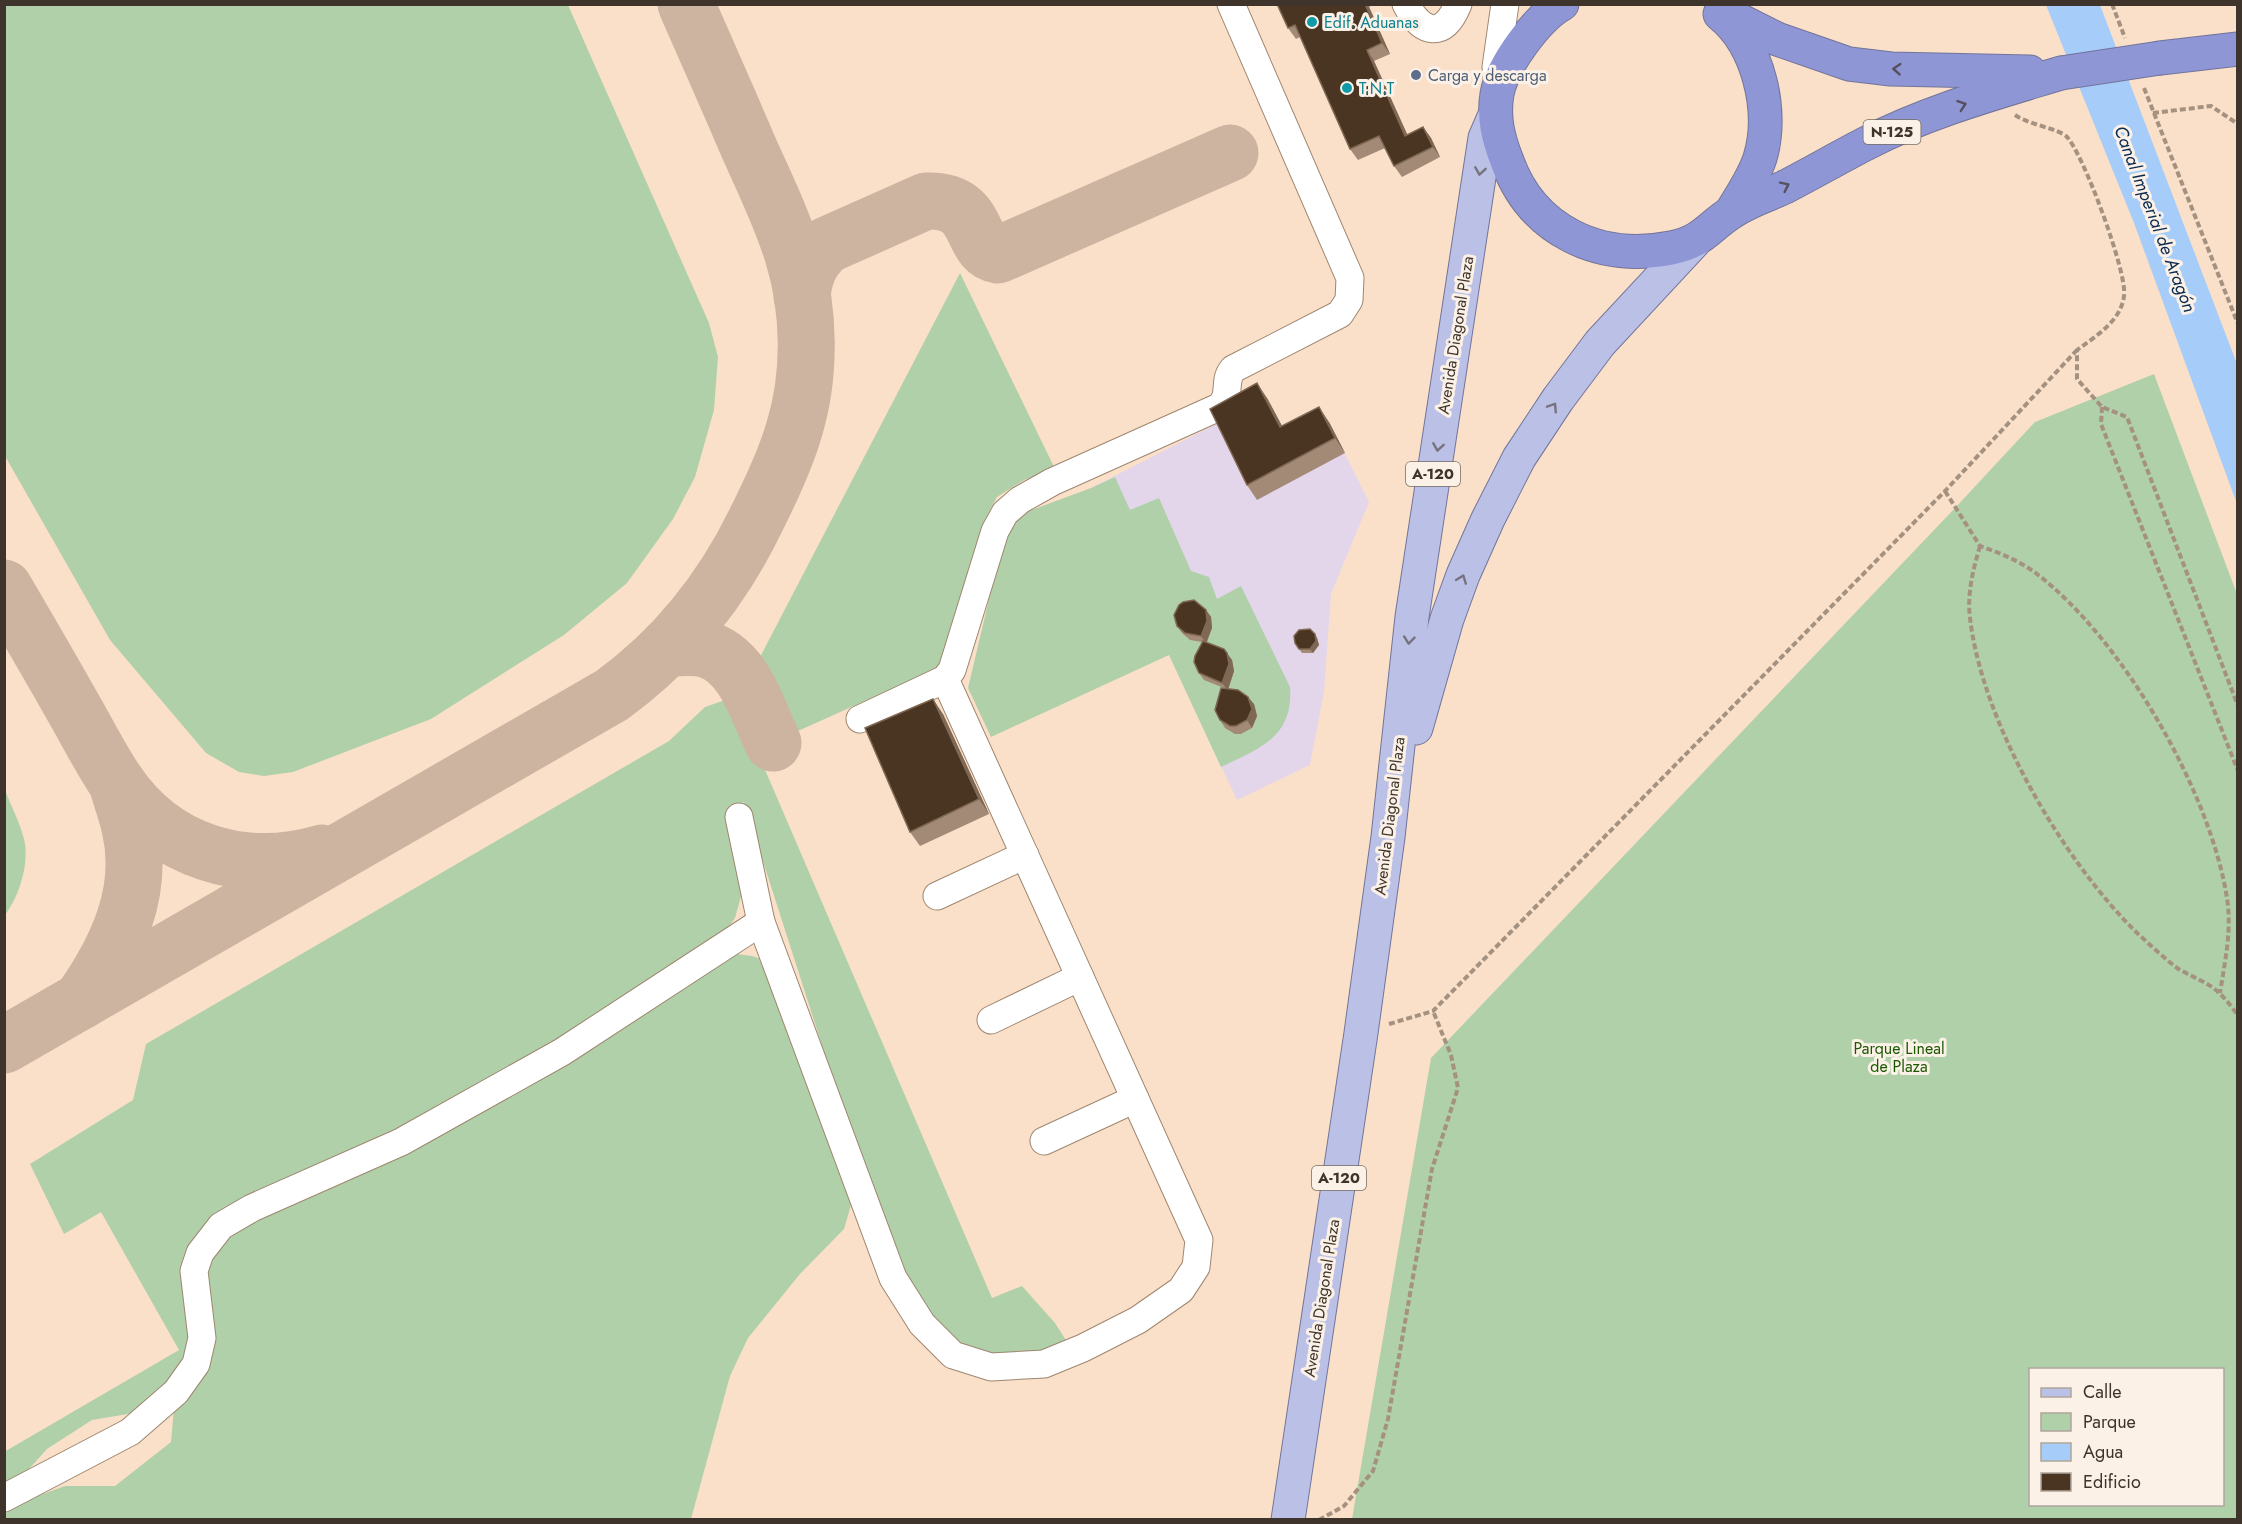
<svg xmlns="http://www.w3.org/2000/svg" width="2242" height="1524" font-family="Jost,sans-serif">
	<rect width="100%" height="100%" fill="#fbe0c9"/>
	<path fill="#e3d6ea" d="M1267 398 1290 441 1329 422 1369 502 1331 594 1324 692 1310 765 1237 800 1091 488Z"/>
	<g fill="#b0d0a9" fill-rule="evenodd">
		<path d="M4 5H568L709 323 718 357 714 410 695 477 673 519 627 583 564 635 431 719 293 772 264 776 239 772 206 753 110 640 5 456Z"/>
		<path d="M960 273 1055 469 1024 480 997 497 984 521 949 652 936 669 798 731 788 726 759 659Z"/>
		<path d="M2154 374 2237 594V1519H1352L1431 1058 1955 508 2035 422ZM2030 1370H2222V1504H2030Z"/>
		<path d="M1115 477 1130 510 1159 498 1191 571 1209 577 1217 599 1241 586 1290 687C1294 737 1259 749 1221 767L1169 655 991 737 968 688 1003 540 1018 515 1091 488Z"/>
		<path d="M731 698 757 751 992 1298 1022 1286 1055 1323 1069 1345 1026 1358H989L965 1349 910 1292 852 1139 744 802 727 810 746 878 735 918 716 944 372 1149 207 1231 196 1331 187 1368 140 1412 92 1420 47 1449 19 1480 5 1483 4 1452 179 1350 101 1212 64 1234 30 1164 133 1100 146 1044 669 741 705 707Z"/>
		<path d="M5 790C11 806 20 823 24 839 30 863 19 897 5 915Z"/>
		<path d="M737 954 752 956 764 960 854 1195 844 1229 800 1274 748 1338 730 1376 691 1519 5 1520 4 1508 65 1486H115L171 1442 174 1408 207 1363 200 1271 228 1228Z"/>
	</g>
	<path fill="#a6ccfa" d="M2046 5H2100L2237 364V504L2134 223Z"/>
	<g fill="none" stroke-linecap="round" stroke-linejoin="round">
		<g stroke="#ccb4a1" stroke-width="57">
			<path d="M802 297C804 275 810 260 827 245L926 201C984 199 967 250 998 255L1230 153"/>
			<path d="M4 588C28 629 52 670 75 711 89 735 101 760 117 783 164 852 243 876 322 853"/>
			<path d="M668 648C680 648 694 646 705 649 745 660 757 710 773 743"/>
			<path d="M81 1001C117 950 145 891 130 828 127 813 121 798 117 783"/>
			<path d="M4 1045 612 695C675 649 723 589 757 518 771 490 785 461 794 430 811 375 810 310 793 255 782 218 764 182 748 146 728 99 707 52 686 4"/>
		</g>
		<defs>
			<g id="minor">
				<path d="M1406 4C1422 35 1444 39 1458 4"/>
				<path d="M1498 87 1496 67 1505 4"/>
				<path d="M860 719 945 679 952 670 995 531 1005 513 1020 500 1052 482 1219 407C1233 394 1222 382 1233 369L1340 314 1349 300 1350 278 1231 4"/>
				<path d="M739 817 761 922 893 1278 922 1324 953 1355 991 1367 1044 1364 1083 1348 1138 1320 1181 1290 1196 1267 1199 1240 945 679"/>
				<path d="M937 896 1025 855"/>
				<path d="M991 1020 1080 977"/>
				<path d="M1044 1141 1135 1099"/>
				<path d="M4 1498 130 1432 176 1392 196 1364 202 1338 194 1271 200 1253 221 1226 252 1208 401 1142 562 1052 761 922"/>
			</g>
			<g id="major">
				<path d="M1416 728 1447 619 1463 575 1488 519 1519 458 1558 399 1600 343 1694 242"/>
				<path d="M1288 1520 1361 1033 1388 837 1412 617 1485 138 1495 115"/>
			</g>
			<g id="highway">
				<path d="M1562 4C1537 18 1502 66 1497 94 1493 118 1498 138 1507 161 1532 231 1599 262 1671 248 1704 241 1707 228 1732 212 1748 201 1768 195 1785 187 1812 173 1838 158 1865 144 1926 112 1995 93 2061 73"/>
				<path d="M1720 14C1759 45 1774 112 1760 158 1754 177 1742 194 1732 211"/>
				<path d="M1723 15 1741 21 1777 39 1849 64 1891 69 2030 72"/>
				<path d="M2160 58 2238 49"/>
			</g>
		</defs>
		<use href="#minor" stroke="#9e8670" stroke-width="29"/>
		<use href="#major" stroke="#72749a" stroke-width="35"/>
		<use href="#highway" stroke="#72749a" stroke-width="35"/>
		<g stroke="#a49180" stroke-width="4" stroke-dasharray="6 3" stroke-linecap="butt">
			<path d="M2112 4 2125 38"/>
			<path d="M2144 88 2238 324"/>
			<path d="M2153 113 2211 106 2238 124"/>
			<path d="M2015 115C2028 124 2058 129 2066 136 2082 150 2128 274 2124 296 2121 321 2096 336 2077 350V379L2102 407 2127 417 2238 706"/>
			<path d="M2102 407 2101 424 2238 771"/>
			<path d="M1945 491 1980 546C2000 553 2020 561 2037 574 2123 640 2210 791 2227 898 2232 930 2225 961 2220 993"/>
			<path d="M1980 546C1973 570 1967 593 1970 618 1982 722 2062 859 2136 932 2149 944 2163 957 2177 968 2191 977 2209 982 2220 994 2227 1000 2232 1008 2238 1015"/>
			<path d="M1389 1024 1433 1011 1945 491 2077 350"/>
			<path d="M1319 1520 1344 1506 1373 1471 1388 1419 1432 1169 1458 1088 1451 1055 1433 1011"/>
		</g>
		<use href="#minor" stroke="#fff" stroke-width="27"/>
		<use href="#major" stroke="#bbc0e6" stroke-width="33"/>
		<use href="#highway" stroke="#8e96d5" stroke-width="33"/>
		<defs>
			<path id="highway-bridge" d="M2061 73 2160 58"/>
		</defs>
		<use href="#highway-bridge" stroke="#72749a" stroke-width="35" stroke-linecap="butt"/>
		<use href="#highway-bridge" stroke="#8e96d5" stroke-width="33"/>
	</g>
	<g fill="#a28a76">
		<path d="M1277 4H1375L1369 7 1390 54 1374 61 1407 135 1423 127 1431 138 1440 157 1402 177 1394 166 1385 148 1358 160 1350 149 1300 37 1296 39 1288 28Z"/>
		<path d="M1267 398 1282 426 1329 422 1345 453 1257 500 1247 485Z"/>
		<path d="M1206 610 1211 617 1212 628 1207 642 1232 660 1234 671 1228 689 1254 704 1257 716 1252 728 1241 734H1235L1225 728 1220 720 1224 688 1204 680 1199 673 1202 642 1190 640 1182 633 1177 626Z"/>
		<path d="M1315 634 1317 638 1319 645 1313 653H1302L1295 643Z"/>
		<path d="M943 714 989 814 920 846 910 832Z"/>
	</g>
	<g fill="#7f6854">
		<path d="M1365 4H1367L1369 7 1390 54 1382 43Z"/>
		<path d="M1367 50 1374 61 1413 147 1405 136Z"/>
		<path d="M1423 127 1431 138 1440 157 1433 147Z"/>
		<path d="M1257 383 1267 398 1290 441 1280 427Z"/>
		<path d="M1319 407 1329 422 1345 453 1335 438Z"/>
		<path d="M1206 610 1211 617 1212 628 1206 643 1201 636Z"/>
		<path d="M1315 634 1317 638 1319 645 1313 653 1310 649Z"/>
		<path d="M1227 653 1232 660 1234 671 1228 690 1222 683Z"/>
		<path d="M1248 697 1254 704 1257 716 1252 728 1247 720Z"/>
		<path d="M933 699 943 714 989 814 979 799Z"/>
	</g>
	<g fill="#4a3522" stroke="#7f6854" stroke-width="1.5">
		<path d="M1277 4H1365L1382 43 1367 50 1405 136 1423 127 1433 147 1394 166 1379 136 1350 149 1295 25 1288 28Z"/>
		<path d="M1257 383 1280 427 1319 407 1335 438 1247 485 1210 409Z"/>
		<path d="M1194 600 1206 610 1207 621 1201 636 1185 633 1177 626 1174 615 1179 605 1183 602Z"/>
		<path d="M1310 629 1315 634 1316 641 1310 649H1299L1295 643 1294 636 1299 630Z"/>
		<path d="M1203 641 1224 649 1227 653 1229 664 1222 683 1199 673 1194 662 1195 656Z"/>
		<path d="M1221 688 1238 690 1248 697 1252 709 1247 720 1236 726H1230L1220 720 1215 710Z"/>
		<path d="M933 699 979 799 910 832 865 728Z"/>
	</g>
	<defs><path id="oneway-chevron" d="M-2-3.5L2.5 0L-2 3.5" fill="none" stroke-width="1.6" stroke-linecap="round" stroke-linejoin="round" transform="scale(1.5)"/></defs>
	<g stroke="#56515e">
		<use href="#oneway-chevron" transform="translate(1897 69) rotate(-176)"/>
		<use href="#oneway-chevron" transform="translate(1962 105) rotate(-19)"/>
		<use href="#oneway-chevron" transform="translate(1785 186) rotate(-26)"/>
	</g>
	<g stroke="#76737f">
		<use href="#oneway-chevron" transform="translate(1480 171) rotate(99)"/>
		<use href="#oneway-chevron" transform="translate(1553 407) rotate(-57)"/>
		<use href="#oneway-chevron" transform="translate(1438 447) rotate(99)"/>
		<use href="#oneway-chevron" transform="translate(1462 579) rotate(-69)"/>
		<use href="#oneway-chevron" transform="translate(1409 640) rotate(96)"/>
	</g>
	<g fill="#0f9aa8" stroke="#fbf1e7" stroke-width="2">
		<circle cx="1312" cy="22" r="6"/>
		<circle cx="1347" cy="88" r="6"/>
	</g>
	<circle fill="#5c6f8a" stroke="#fbf1e7" stroke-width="2" cx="1416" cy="75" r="6"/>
	<g text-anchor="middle" stroke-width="6" stroke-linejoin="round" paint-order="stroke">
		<g fill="#fbf1e7" stroke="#776d63" stroke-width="1.5">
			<rect x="1863.5" y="120" width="57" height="24" rx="4.5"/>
			<rect x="1406" y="462" width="54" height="24" rx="4.5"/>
			<rect x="1312" y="1166" width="54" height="24" rx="4.5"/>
		</g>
		<g font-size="15" font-weight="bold" fill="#3e342b">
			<text x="1892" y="137">N-125</text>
			<text x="1433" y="479">A-120</text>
			<text x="1339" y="1183">A-120</text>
		</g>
		<g font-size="16" fill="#0d838f" stroke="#fbf1e7" text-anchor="start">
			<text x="1324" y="28">Edif. Aduanas</text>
			<text x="1359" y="94">T.N.T</text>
		</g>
		<g font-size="16" fill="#4e5e75" stroke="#fbf1e7" text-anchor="start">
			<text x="1428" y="81">Carga y descarga</text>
		</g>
		<g font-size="16" fill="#3e342b" stroke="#fbf1e7">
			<text transform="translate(1455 335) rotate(-81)" y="6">Avenida Diagonal Plaza</text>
			<text transform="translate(1389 816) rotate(-83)" y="6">Avenida Diagonal Plaza</text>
			<text transform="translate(1321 1298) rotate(-81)" y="6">Avenida Diagonal Plaza</text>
		</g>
		<g font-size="16" fill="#1b5803" stroke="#fbf1e7">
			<text x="1899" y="1054">Parque Lineal<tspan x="1899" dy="18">de Plaza</tspan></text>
		</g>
		<g font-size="18" font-style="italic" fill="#0a2b4f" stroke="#fbf1e7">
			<text transform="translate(2155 219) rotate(69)" y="6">Canal Imperial de Aragón</text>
		</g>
	</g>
	<rect width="2242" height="1524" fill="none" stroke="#3e342b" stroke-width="12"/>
	<rect x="2029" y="1368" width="195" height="138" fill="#fbf1e7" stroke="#afa59c" stroke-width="1.5"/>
	<rect x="2041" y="1388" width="30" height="9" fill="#bbc0e6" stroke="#afa59c" stroke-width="1.5"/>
	<text x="2083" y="1398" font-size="18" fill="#3e342b">Calle</text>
	<rect x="2041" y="1413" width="30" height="18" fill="#b0d0a9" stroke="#afa59c" stroke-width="1.5"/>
	<text x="2083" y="1428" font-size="18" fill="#3e342b">Parque</text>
	<rect x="2041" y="1443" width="30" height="18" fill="#a6ccfa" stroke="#afa59c" stroke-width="1.5"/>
	<text x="2083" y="1458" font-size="18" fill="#3e342b">Agua</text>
	<rect x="2041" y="1473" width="30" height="18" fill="#4a3522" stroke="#afa59c" stroke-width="1.5"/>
	<text x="2083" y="1488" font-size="18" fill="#3e342b">Edificio</text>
</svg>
